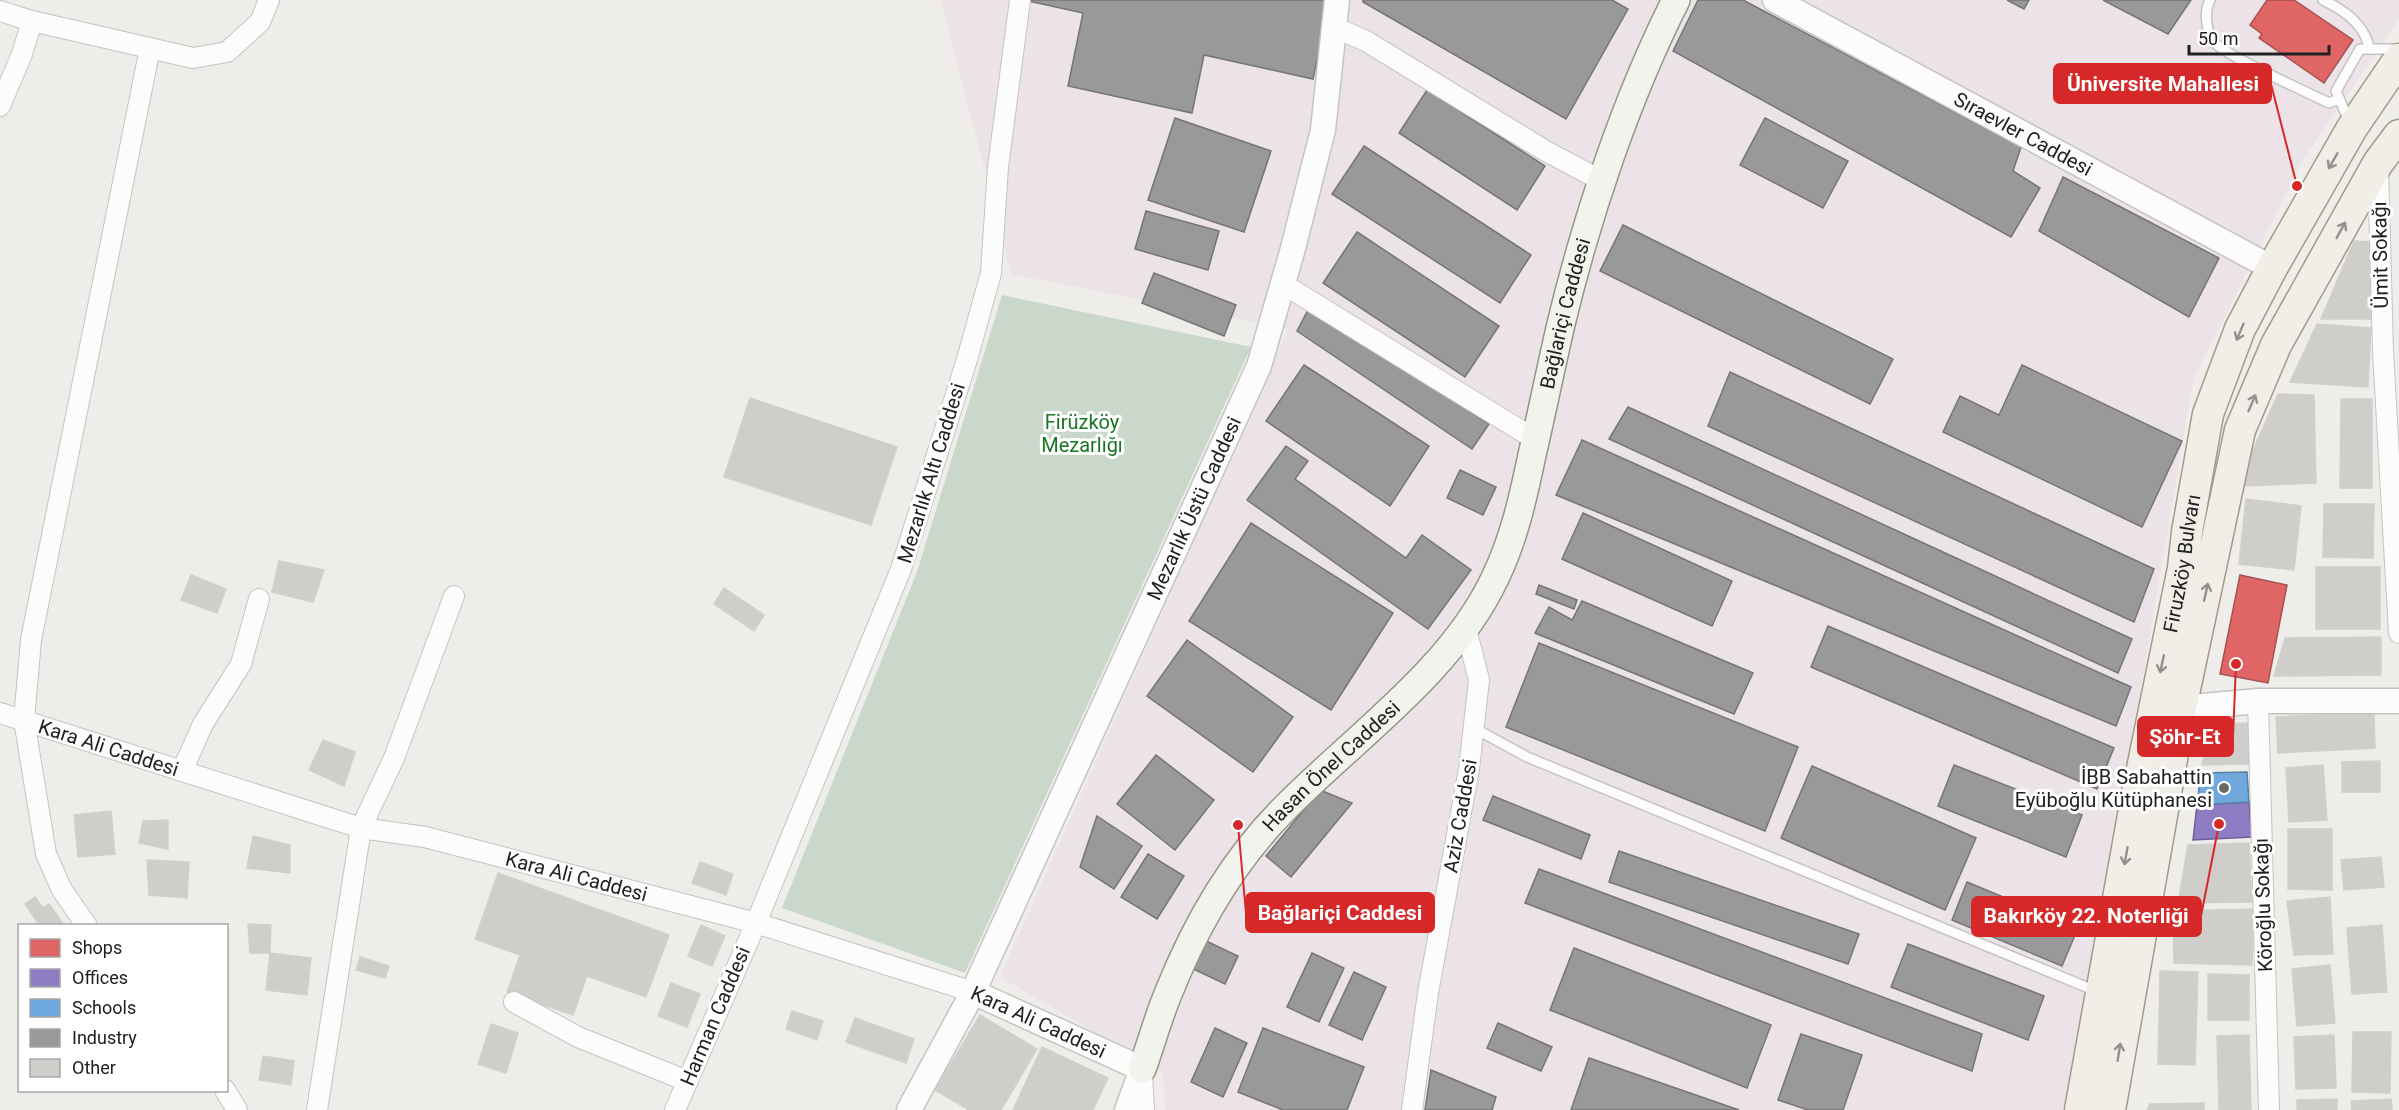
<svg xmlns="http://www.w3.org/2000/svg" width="2399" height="1110" font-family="Roboto,sans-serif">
	<rect width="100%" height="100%" fill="#efedea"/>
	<path fill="#ece3e8" d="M941 0H2399V19L2304 158 2193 380 2070 1110H1165L1163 1072 1000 977 1288 329 1011 274Z"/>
	<path fill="#cad8cb" d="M1002 295 1251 347 965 973 782 908 917 572Z"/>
	<g fill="#e06666" stroke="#a75151" stroke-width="1.5">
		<path d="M2267 0H2294L2353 40 2324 83 2259 38 2262 34 2250 25Z"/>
		<path d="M2240 575 2287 585 2268 683 2220 674Z"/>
	</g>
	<path fill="#8e7cc3" stroke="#6d6192" stroke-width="1.5" d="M2249 802 2252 837 2193 840 2197 805Z"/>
	<path fill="#6fa8dc" stroke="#5880a4" stroke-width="1.5" d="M2247 772 2249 802 2197 805 2201 773Z"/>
	<g fill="#999" stroke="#757575" stroke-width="1.5">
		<path d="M1024 0H1330L1313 79 1204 55 1192 113 1068 86 1083 13Z"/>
		<path d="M1363 0H1612L1628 9 1566 119 1363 2Z"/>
		<path d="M1698 0H1743L2021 147 2013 171 2040 188 2011 237 1673 51Z"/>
		<path d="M2007 0H2029L2024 9Z"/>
		<path d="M2103 0H2191L2168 34Z"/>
		<path d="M1427 90 1545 166 1517 210 1399 133Z"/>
		<path d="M1175 118 1271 151 1244 232 1148 200Z"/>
		<path d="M1765 118 1848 161 1823 208 1740 165Z"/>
		<path d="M1364 146 1531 255 1500 303 1332 194Z"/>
		<path d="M2063 177 2219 258 2189 317 2039 231Z"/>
		<path d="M1146 211 1219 231 1208 270 1135 249Z"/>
		<path d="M1623 225 1893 359 1870 404 1600 271Z"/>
		<path d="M1357 232 1499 326 1465 377 1323 283Z"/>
		<path d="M1154 273 1236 305 1224 336 1142 303Z"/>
		<path d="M1310 306 1489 424 1472 449 1297 331Z"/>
		<path d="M1304 365 1429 446 1390 506 1266 421Z"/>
		<path d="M2022 365 2182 441 2142 527 1943 432 1960 396 1999 415Z"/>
		<path d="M1730 372 2154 569 2134 622 1708 426Z"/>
		<path d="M1628 407 2132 639 2118 673 1609 439Z"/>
		<path d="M1582 440 2131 687 2116 726 1556 495Z"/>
		<path d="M1286 446 1308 461 1295 479 1406 558 1422 535 1471 570 1428 629 1247 500Z"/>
		<path d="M1460 470 1496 487 1483 515 1447 498Z"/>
		<path d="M1583 513 1732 581 1712 626 1562 559Z"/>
		<path d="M1251 523 1393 613 1331 710 1189 621Z"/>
		<path d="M1539 585 1577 600 1574 609 1536 594Z"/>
		<path d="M1582 601 1753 673 1734 714 1535 633 1549 607 1572 620Z"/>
		<path d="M1828 626 2114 748 2097 789 1811 667Z"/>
		<path d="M1187 640 1293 717 1253 772 1147 696Z"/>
		<path d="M1539 643 1798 747 1765 831 1506 727Z"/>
		<path d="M1156 755 1214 800 1175 850 1117 804Z"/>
		<path d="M1954 765 2082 815 2066 857 1938 806Z"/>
		<path d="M1812 766 1976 838 1945 910 1781 838Z"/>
		<path d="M1320 790 1352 803 1291 877 1266 856Z"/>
		<path d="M1493 796 1590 835 1581 859 1483 820Z"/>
		<path d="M1097 816 1142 846 1114 889 1080 867Z"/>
		<path d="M1619 851 1859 934 1848 964 1609 882Z"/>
		<path d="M1148 854 1184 876 1157 919 1121 897Z"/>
		<path d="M1539 869 1982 1034 1972 1071 1525 903Z"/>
		<path d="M1967 882 2078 928 2062 966 1952 920Z"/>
		<path d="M1204 940 1238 956 1225 984 1191 968Z"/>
		<path d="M1908 944 2044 996 2028 1040 1891 987Z"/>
		<path d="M1574 948 1771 1025 1747 1088 1550 1010Z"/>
		<path d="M1312 953 1344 968 1319 1022 1287 1007Z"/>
		<path d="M1354 972 1386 987 1362 1040 1329 1025Z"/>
		<path d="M1498 1023 1552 1047 1541 1071 1487 1048Z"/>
		<path d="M1215 1028 1247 1043 1223 1097 1191 1082Z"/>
		<path d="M1263 1028 1364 1067 1347 1110H1283L1238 1092Z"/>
		<path d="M1801 1034 1862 1055 1843 1110H1808L1778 1100Z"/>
		<path d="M1589 1058 1739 1110H1571Z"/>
		<path d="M1431 1070 1496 1097 1492 1110H1425Z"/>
	</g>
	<g fill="#cfcecb" stroke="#d2cfcc" stroke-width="1.5">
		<path d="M2354 241 2373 242V319H2321Z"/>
		<path d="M2317 324 2371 328 2368 387 2290 382Z"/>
		<path d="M2278 394 2314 395 2316 483 2245 486 2253 450Z"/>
		<path d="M750 398 897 447 871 525 724 477Z"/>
		<path d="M2341 399H2372V488H2340Z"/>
		<path d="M2246 499 2301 506 2294 570 2239 564Z"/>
		<path d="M2324 504H2374L2373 558 2323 557Z"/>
		<path d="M279 561 324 570 313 602 272 592Z"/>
		<rect x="2316" y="567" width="64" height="62"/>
		<path d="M191 575 226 589 217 613 181 600Z"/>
		<path d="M724 588 764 615 754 631 714 604Z"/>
		<path d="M2381 637V675L2274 676 2285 638Z"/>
		<path d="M2374 712 2375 748 2278 753 2276 717Z"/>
		<path d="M2248 723 2249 764 2202 765 2210 724Z"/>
		<path d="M323 740 355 752 344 786 309 770Z"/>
		<path d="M2380 761V792H2342V762Z"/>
		<path d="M2323 765 2327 820 2289 822 2286 768Z"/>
		<path d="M111 811 115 854 78 857 74 815Z"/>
		<path d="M168 820V849L139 843 143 821Z"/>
		<path d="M2288 829H2332V890L2288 889Z"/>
		<path d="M253 836 290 845V873L247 868Z"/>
		<path d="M2249 843 2252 902 2178 903 2188 845Z"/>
		<path d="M2381 857 2384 887 2344 890 2341 860Z"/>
		<path d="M147 860 189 862 187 898 149 895Z"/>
		<path d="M700 862 733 874 726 895 692 883Z"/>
		<path d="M498 873 669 935 646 997 587 976 573 1015 507 992 520 955 475 939Z"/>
		<path d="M35 897 43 908 49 904 62 922 57 926 52 924 40 926 25 904Z"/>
		<path d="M2330 897 2333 954 2294 955 2287 901Z"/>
		<path d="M2253 909 2252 965 2174 963 2173 911Z"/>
		<path d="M248 924 271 925 270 953H250Z"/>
		<path d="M701 925 725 936 712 966 688 956Z"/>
		<path d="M2382 925 2387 992 2352 994 2347 928Z"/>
		<path d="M270 953 311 958 307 995 266 990Z"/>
		<path d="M360 957 389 966 385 978 356 970Z"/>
		<path d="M2330 965 2335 1023 2297 1026 2292 969Z"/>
		<path d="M2160 971 2198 972 2195 1065 2158 1064Z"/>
		<path d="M2208 974 2249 975V1020H2208Z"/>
		<path d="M671 983 700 994 687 1027 658 1016Z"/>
		<path d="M792 1011 823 1021 817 1040 786 1029Z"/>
		<path d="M980 1015 1037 1049 1001 1110H969L935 1090Z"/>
		<path d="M855 1018 914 1039 906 1063 846 1042Z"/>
		<path d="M491 1024 518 1033 506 1073 478 1064Z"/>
		<path d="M2353 1032H2391L2390 1093 2352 1092Z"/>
		<path d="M2249 1035 2251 1110H2219L2217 1036Z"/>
		<path d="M2334 1035 2336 1088 2296 1089 2294 1037Z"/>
		<path d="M1042 1047 1108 1078 1093 1110H1013Z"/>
		<path d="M263 1056 294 1061 291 1085 259 1080Z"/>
		<path d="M2337 1099V1110H2297V1100Z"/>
		<path d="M2391 1099 2392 1110H2352L2351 1101Z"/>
		<path d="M2204 1103V1110H2147L2150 1104Z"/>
	</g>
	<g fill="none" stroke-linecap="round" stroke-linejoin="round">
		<defs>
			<g id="service">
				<path d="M2210 0C2204 11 2206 30 2213 41 2223 55 2309 93 2329 103L2339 99"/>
				<path d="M2323 0C2344 10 2366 25 2369 49"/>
				<path d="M2349 121 2336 91 2360 49H2399"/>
				<path d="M1474 728 1527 757 2096 991"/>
			</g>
			<g id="minor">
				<path d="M0 11 32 21 193 58 227 52 260 22 269 0"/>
				<path d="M1334 27 1366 41 1544 150 1602 181"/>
				<path d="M0 106 22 54 32 21"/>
				<path d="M2378 166 2383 351 2399 633"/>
				<path d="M1283 284 1536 440"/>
				<path d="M2258 701 2269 1110"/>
				<path id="s1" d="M0 713 361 828 425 837 756 923 973 992"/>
				<path d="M182 771 203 724 241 664 259 599"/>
				<path d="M87 926 62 890 46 854 24 720 31 640 150 48"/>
				<path d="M514 1002 578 1037 687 1081"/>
				<path d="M1142 1074 1144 1110"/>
				<path d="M225 1090 237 1110"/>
				<path d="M317 1110 361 828 394 758 454 596"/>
				<path d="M675 1110 756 923 901 569 968 356 991 273 998 167 1020 0"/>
				<path d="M1412 1110 1428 993 1469 769 1479 680 1466 629"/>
			</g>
			<g id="tertiary">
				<path id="s2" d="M1775 0 2272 268"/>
				<path d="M2181 708 2258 701H2399"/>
				<path id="s3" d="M973 992 1142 1069 1127 1110"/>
				<path id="s4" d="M909 1110 973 992 1259 366 1292 252 1323 130 1337 0"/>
			</g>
			<g id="secondary">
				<path id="s5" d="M1142 1069C1151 1044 1158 1018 1168 994 1195 926 1233 860 1285 808 1355 737 1452 670 1495 578 1514 539 1523 498 1532 455 1542 412 1551 367 1561 324 1587 216 1626 99 1676 0"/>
			</g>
			<g id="primary">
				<path id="s6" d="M2080 1110 2137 793 2183 568 2187 532 2208 414 2240 329 2272 268 2352 128 2399 59"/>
				<path d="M2110 1110 2181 708 2240 430 2276 345 2378 163 2399 135"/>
			</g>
		</defs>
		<use href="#service" stroke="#c5c4c2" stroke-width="12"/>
		<use href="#minor" stroke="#c5c4c2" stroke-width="22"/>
		<use href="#tertiary" stroke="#c5c4c2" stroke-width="27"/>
		<use href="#secondary" stroke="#959784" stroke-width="30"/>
		<use href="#primary" stroke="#a39b89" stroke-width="33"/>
		<use href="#service" stroke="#fdfcfc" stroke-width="9"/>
		<use href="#minor" stroke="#fdfcfc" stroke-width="20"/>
		<use href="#tertiary" stroke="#fdfcfc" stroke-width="24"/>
		<use href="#secondary" stroke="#f3f3ed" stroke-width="27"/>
		<use href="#primary" stroke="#f1ede7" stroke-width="30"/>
	</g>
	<defs><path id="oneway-shaft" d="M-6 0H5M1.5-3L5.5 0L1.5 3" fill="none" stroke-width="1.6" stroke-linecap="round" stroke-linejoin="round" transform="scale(1.5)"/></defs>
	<g stroke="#93918e">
		<use href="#oneway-shaft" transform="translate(2333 161) rotate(120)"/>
		<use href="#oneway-shaft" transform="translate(2341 230) rotate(-61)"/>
		<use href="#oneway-shaft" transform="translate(2240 332) rotate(113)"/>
		<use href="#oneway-shaft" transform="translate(2252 403) rotate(-67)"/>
		<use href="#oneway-shaft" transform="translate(2206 592) rotate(-78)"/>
		<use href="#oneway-shaft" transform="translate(2162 664) rotate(102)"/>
		<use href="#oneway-shaft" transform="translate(2126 856) rotate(100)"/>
		<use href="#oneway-shaft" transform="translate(2119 1052) rotate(-81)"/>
	</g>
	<circle fill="#696867" stroke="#fff" stroke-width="2" cx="2224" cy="788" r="6"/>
	<g text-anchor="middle" stroke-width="6" stroke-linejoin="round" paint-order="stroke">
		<g font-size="20" fill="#212121" stroke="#fff">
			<text dy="7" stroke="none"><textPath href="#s2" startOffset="282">Sıraevler Caddesi</textPath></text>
			<text transform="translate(2380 255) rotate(-91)" y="7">Ümit Sokağı</text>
			<text dy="7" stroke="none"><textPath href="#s5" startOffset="888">Bağlariçi Caddesi</textPath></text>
			<text transform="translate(931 473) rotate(-73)" y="7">Mezarlık Altı Caddesi</text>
			<text dy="7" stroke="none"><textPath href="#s4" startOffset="666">Mezarlık Üstü Caddesi</textPath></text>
			<text dy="7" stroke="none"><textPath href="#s6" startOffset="556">Firuzköy Bulvarı</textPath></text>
			<text dy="7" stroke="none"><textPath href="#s1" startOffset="114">Kara Ali Caddesi</textPath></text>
			<text dy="7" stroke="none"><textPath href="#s5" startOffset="363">Hasan Önel Caddesi</textPath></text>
			<text transform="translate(1460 816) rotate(-80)" y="7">Aziz Caddesi</text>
			<text dy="7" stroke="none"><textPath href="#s1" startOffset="600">Kara Ali Caddesi</textPath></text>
			<text transform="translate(2263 905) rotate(-92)" y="7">Köroğlu Sokağı</text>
			<text transform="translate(715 1016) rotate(-67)" y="7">Harman Caddesi</text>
			<text dy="7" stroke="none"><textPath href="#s3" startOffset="72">Kara Ali Caddesi</textPath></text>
		</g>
		<g font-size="20" fill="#187623" stroke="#fff">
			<text x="1082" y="429">Firüzköy<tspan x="1082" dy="23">Mezarlığı</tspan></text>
		</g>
		<g font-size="20" fill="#212121" stroke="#fff" text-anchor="end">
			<text x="2212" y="784">İBB Sabahattin<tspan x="2212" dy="23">Eyüboğlu Kütüphanesi</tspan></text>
		</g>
	</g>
	<path fill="none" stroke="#d62828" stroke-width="2" d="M2297 186L2271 84M2236 664L2233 737M1238 825L1246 913M2219 824L2201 916"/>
	<g fill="#d62828" stroke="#fff" stroke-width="2">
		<circle cx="2297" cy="186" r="6"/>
		<circle cx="2236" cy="664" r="6"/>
		<circle cx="1238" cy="825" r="6"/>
		<circle cx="2219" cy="824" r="6"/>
	</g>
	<g fill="#d62828" stroke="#d62828" stroke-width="2">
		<rect x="2054" y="64" width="217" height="39" rx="6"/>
		<rect x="2138" y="717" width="95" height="39" rx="6"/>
		<rect x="1246" y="893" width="188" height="39" rx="6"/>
		<rect x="1972" y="897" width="229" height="39" rx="6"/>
	</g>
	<g font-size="21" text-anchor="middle" font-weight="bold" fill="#fff">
		<text x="2163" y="91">Üniversite Mahallesi</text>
		<text x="2185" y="744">Şöhr-Et</text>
		<text x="1340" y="920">Bağlariçi Caddesi</text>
		<text x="2086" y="923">Bakırköy 22. Noterliği</text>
	</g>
	<rect x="18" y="924" width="210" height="168" fill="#ffffff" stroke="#a6a6a6" stroke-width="1.5"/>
	<rect x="30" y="939" width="30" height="18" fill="#e06666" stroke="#a6a6a6" stroke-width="1.5"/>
	<text x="72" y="954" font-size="18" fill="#212121">Shops</text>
	<rect x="30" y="969" width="30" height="18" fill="#8e7cc3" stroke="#a6a6a6" stroke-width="1.5"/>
	<text x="72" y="984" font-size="18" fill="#212121">Offices</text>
	<rect x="30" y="999" width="30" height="18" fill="#6fa8dc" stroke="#a6a6a6" stroke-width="1.5"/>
	<text x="72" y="1014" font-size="18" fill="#212121">Schools</text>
	<rect x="30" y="1029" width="30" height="18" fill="#999999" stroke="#a6a6a6" stroke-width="1.5"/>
	<text x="72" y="1044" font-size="18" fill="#212121">Industry</text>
	<rect x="30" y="1059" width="30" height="18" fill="#cfcecb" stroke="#a6a6a6" stroke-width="1.5"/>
	<text x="72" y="1074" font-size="18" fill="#212121">Other</text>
	<path d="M2189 45v9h140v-9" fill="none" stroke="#212121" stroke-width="3"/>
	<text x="2198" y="45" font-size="18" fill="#212121" stroke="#ffffff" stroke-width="4.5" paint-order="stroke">50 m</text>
</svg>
